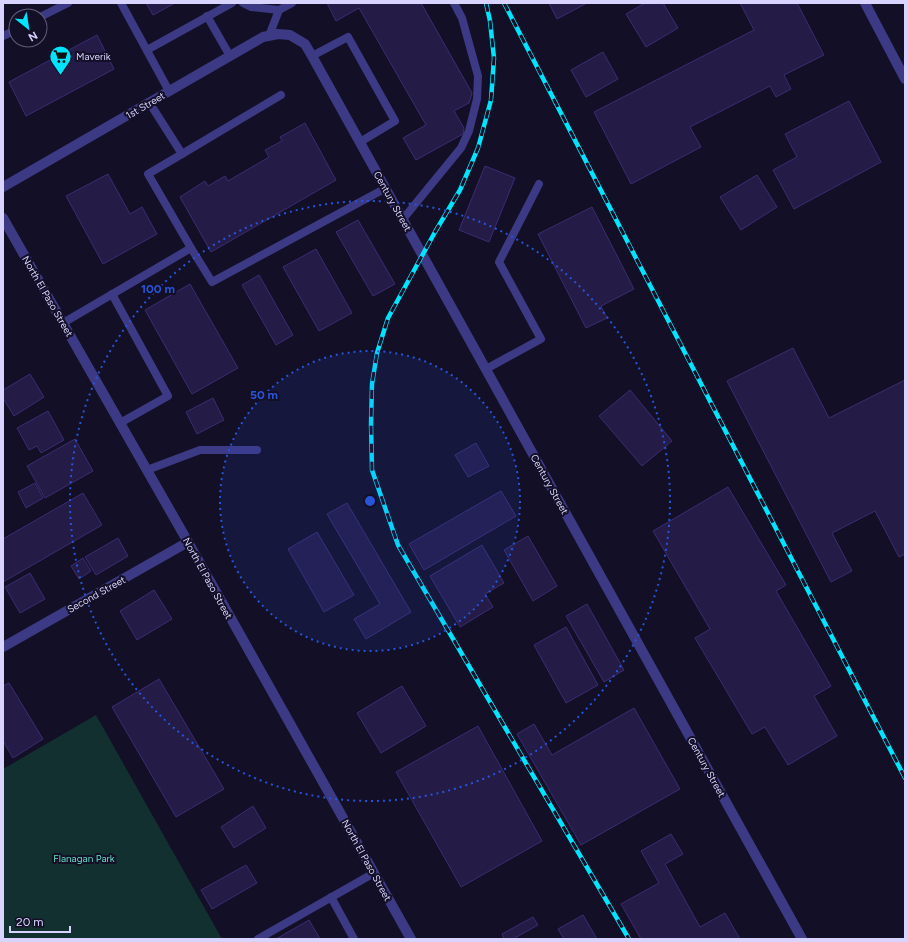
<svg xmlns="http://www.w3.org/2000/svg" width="908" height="942" font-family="Figtree,sans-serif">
	<rect width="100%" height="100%" fill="#130f26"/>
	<path fill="#12302f" d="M96 715 222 939H3V769Z"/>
	<g fill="#241b47" stroke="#3b2d73">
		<path d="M146 3H175L153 15Z"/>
		<path d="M327 3H421L472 93 469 103 454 111 464 128 463 134 416 160 403 138 426 125 359 8 336 21Z"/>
		<path d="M549 3H587L557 19Z"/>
		<path d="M645 3H663L678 28 646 47 626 14Z"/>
		<path d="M740 3H797L824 55 784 75 791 89 776 97 770 86 690 127 701 147 631 184 594 112 754 30Z"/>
		<path d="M97 35 114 69 26 116 9 82Z"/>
		<path d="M603 52 618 79 586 97 571 70Z"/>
		<path d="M849 101 881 162 794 209 773 170 797 157 785 134Z"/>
		<path d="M305 123 336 180 211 252 180 197 205 181 208 186 225 176 228 181 269 157 265 150 282 141 280 137Z"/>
		<path d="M485 166 515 178 489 242 459 230Z"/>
		<path d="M108 174 130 214 142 207 157 234 103 264 66 196Z"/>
		<path d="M757 175 777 207 741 230 720 197Z"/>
		<path d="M592 207 634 289 601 306 607 318 586 328 538 234Z"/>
		<path d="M358 220 395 284 373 296 336 232Z"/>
		<path d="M316 249 352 313 319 331 283 267Z"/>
		<path d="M259 275 293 335 276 345 242 285Z"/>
		<path d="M190 284 238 368 192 394 145 310Z"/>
		<path d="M793 348 829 418 905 380V554L899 557 875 511 832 533 852 571 831 582 727 381Z"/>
		<path d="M30 374 44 397 14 416 3 398V390Z"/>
		<path d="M630 390 672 441 642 466 599 416Z"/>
		<path d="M213 398 224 420 197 434 186 412Z"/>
		<path d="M48 411 64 440 41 453 37 446 29 450 17 428Z"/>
		<path d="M75 439 93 471 45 498 27 466Z"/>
		<path d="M476 443 489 466 468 477 455 455Z"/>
		<path d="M35 483 43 498 26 508 18 492Z"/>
		<path d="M728 487 786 585 776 591 831 686 814 696 837 736 788 765 765 727 752 734 695 638 710 629 653 531Z"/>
		<path d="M501 491 516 516 424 570 409 544Z"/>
		<path d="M83 493 102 525 3 582V539Z"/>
		<path d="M347 503 411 612 366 639 354 619 380 604 327 514Z"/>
		<path d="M317 532 354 595 324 612 288 549Z"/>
		<path d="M528 536 557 586 533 601 504 550Z"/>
		<path d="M118 538 128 556 96 575 85 557Z"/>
		<path d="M482 545 504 583 485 594 493 607 460 627 430 576Z"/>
		<path d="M83 558 91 571 79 579 71 566Z"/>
		<path d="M30 573 45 599 20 613 5 587Z"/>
		<path d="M154 590 172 619 137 640 120 611Z"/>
		<path d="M587 604 624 670 604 682 566 616Z"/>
		<path d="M566 627 598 685 566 703 534 645Z"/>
		<path d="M159 679 224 789 176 817 112 707Z"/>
		<path d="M9 683 43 739 13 758 3 741V686Z"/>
		<path d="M402 686 426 726 381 753 357 713Z"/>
		<path d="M634 708 680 789 581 845 517 734 534 724 552 755Z"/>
		<path d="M478 726 542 841 461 887 396 772Z"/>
		<path d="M253 806 266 828 234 848 221 827Z"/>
		<path d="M671 834 683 854 665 864 700 927 725 913 740 939H641L621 904 659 883 641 851Z"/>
		<path d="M246 865 257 883 212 909 201 890Z"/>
		<path d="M583 915 597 939H564L558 929Z"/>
		<path d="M533 917 538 925 513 939H504L502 934Z"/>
		<path d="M309 920 320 939H276Z"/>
	</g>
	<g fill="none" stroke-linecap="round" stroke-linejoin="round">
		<g stroke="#3d3a85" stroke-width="8">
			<path d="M121 3 169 91"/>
			<path d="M243 3 251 7 279 10"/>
			<path d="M207 16 230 56"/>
			<path d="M40 17 68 3"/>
			<path d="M3 36 16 30"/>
			<path d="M269 36 279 10 292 3"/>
			<path d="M147 50 232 3"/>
			<path d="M312 56 348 37 395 121 360 142"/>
			<path d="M182 154 281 95"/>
			<path d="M403 219 461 148 469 131 477 99 478 76 462 18 454 3"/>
			<path d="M191 248 212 282 386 188"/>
			<path d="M112 294 168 396 120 423"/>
			<path d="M63 323 191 248 148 174 182 154 149 102"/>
			<path d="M486 369 541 339 499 262 539 184"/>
			<path d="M147 470 200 450H257"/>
			<path d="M331 897 354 939"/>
			<path d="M258 939 374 873"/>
		</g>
		<g stroke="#3d3a85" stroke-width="10">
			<path d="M3 187 263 37 278 34 290 35 305 44 312 56 802 939"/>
			<path d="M3 647 188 542"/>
		</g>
		<g stroke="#3d3a85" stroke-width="10">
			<path d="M865 3 905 79"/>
			<path d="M3 218 188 542 411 939"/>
		</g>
		<defs>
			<g id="rail">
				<path d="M486 3 490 21 494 58 491 100 478 148 460 190 435 232 388 318 377 353 372 384 371 424 372 470 398 545 629 939"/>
				<path d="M504 3 905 778"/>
			</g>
		</defs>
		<use href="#rail" stroke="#00e5ff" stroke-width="4.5"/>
		<use href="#rail" stroke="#130f26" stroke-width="3" stroke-dasharray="9" stroke-linecap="butt"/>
	</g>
	<circle cx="370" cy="501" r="150" fill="#2655da" fill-opacity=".12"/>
	<g fill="none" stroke="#2655da" stroke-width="2" stroke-dasharray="2 4">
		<circle cx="370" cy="501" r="150"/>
		<circle cx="370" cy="501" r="300"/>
	</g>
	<defs>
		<symbol id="supermarket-pin" viewBox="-11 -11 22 30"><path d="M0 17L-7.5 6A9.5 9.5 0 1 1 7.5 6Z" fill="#00e5ff" stroke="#130f26"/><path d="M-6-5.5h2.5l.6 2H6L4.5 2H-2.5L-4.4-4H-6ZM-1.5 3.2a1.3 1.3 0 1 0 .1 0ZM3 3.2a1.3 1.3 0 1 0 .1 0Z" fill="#111"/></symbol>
	</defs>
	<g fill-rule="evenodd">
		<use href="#supermarket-pin" x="48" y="44" width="25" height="34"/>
	</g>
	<g text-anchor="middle" stroke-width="4" stroke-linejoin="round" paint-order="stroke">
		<g font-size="10" fill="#d9d4ff" stroke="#130f26" text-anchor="start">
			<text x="76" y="60">Maverik</text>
		</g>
		<g font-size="10" fill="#d9d4ff" stroke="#130f26">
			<text transform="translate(145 105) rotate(-30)" y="4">1st Street</text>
			<text transform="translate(393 201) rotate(61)" y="4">Century Street</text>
			<text transform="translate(48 296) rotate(60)" y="4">North El Paso Street</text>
			<text transform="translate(550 484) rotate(61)" y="4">Century Street</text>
			<text transform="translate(208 578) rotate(61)" y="4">North El Paso Street</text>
			<text transform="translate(96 594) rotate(-29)" y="4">Second Street</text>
			<text transform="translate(707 767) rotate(61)" y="4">Century Street</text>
			<text transform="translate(367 860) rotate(61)" y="4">North El Paso Street</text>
		</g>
		<g font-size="10" fill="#5fe0c0" stroke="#130f26">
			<text x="84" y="862">Flanagan Park</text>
		</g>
	</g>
	<circle cx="370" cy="501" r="6" fill="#2655da" stroke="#130f26" stroke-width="2"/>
	<g font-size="12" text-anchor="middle" font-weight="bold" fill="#2655da" stroke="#130f26" stroke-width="4" stroke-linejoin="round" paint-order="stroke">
		<text x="158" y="293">100 m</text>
		<text x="264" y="399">50 m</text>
	</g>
	<rect width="908" height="942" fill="none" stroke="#d9d4ff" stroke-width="8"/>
	<g transform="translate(28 28) rotate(150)"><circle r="19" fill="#130f26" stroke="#625e7d"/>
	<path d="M0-3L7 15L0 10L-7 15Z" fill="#00e5ff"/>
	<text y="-6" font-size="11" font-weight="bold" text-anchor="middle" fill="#d9d4ff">N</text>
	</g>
	<path d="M10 926v6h60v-6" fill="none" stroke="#d9d4ff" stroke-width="2"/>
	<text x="16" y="926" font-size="12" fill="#d9d4ff" stroke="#130f26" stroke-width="3" paint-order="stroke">20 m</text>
</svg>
